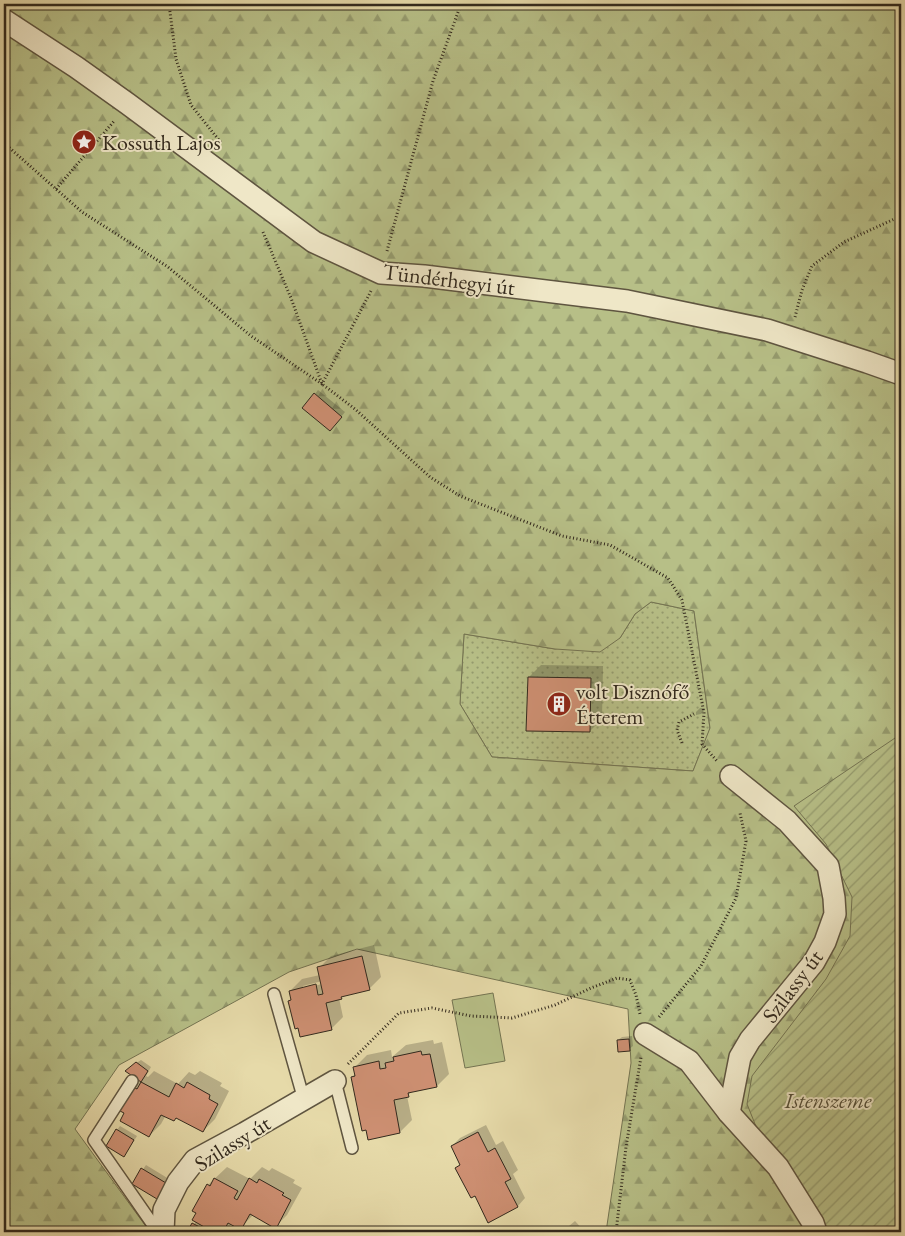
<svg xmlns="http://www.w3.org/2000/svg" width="905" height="1236" font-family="'EB Garamond',serif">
	<defs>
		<pattern id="grass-dots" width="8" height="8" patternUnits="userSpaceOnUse" patternTransform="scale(1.25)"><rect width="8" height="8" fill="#b7bf87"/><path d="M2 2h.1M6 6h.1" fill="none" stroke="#959b6e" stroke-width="1.8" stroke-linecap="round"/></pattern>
		<pattern id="forest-firs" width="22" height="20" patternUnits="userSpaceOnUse" patternTransform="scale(1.25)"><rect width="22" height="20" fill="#b7bf87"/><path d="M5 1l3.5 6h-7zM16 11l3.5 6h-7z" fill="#959b6e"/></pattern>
		<pattern id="garden-furrows" width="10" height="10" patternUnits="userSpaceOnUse" patternTransform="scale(1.25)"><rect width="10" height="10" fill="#b7bf87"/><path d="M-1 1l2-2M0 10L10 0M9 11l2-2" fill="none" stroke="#959b6e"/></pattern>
	</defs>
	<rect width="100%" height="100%" fill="#e6daa9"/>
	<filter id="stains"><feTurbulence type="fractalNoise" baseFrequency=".004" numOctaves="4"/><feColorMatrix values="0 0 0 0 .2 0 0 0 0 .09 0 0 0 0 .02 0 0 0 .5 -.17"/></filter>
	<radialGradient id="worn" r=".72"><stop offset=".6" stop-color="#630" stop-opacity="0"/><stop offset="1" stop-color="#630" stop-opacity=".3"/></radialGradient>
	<path fill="url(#grass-dots)" stroke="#747452" d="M651 602 694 611 710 729 693 771 492 757 460 704 464 634 555 649 620 638 635 614Z"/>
	<path fill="url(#forest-firs)" stroke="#747452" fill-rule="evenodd" d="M4 4H901V1232H606L631 1063 628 1009 357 949 289 972 119 1065 75 1129 150 1232H4ZM651 602 694 611 710 728 693 771 492 757 460 704 464 634 555 649 600 652 620 638 635 614Z"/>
	<path fill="url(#garden-furrows)" stroke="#747452" d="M901 734V1232H820L757 1129 747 1104 752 1076 826 979 850 936 852 897 826 844 794 806Z"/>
	<path fill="#b7bf87" stroke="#747452" d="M493 993 505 1061 465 1068 452 1000Z"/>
	<g fill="#0003" fill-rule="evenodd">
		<path d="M318 390 345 412 334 426 315 394Z"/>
		<path d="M541 665 603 666 602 719 590 731 529 677Z"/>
		<path d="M700 708H704L705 710 701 714 696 715V712Z"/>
		<path d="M374 945 381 977 369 989 344 995 339 998 343 1017 331 1029 290 1001 292 999 290 991 302 979 320 975 319 968 331 956ZM322 981V984L303 989V986Z"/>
		<path d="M632 1036 633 1046 629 1049 618 1040 622 1037Z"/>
		<path d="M433 1040 434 1044 442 1042 449 1074 437 1086 413 1090 407 1096 412 1120 400 1132 352 1077 356 1074 355 1067 367 1055 391 1050 392 1057 406 1045Z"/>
		<path d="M141 1060 151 1067 146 1076 148 1077 154 1071 178 1084 189 1072 195 1075 200 1071 222 1083 220 1086 229 1091 215 1119 203 1131 177 1117 166 1115 161 1124 149 1136 134 1088 141 1080 130 1067Z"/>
		<path d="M486 1125 496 1145 503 1141 518 1170 513 1174 525 1198 518 1206 475 1195 457 1168 461 1164 452 1146 460 1138Z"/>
		<path d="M120 1126 137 1136 124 1156 117 1130Z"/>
		<path d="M146 1165 169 1179 160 1194 133 1184Z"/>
		<path d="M227 1167 250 1179 262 1167 269 1171 272 1168 295 1180 293 1183 302 1188 287 1215 275 1227 253 1215 240 1228 232 1224 223 1232H216L211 1229 209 1232H189L196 1221 208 1185Z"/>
		<path d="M575 1221 585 1232H562Z"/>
	</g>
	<g fill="#ce9073" stroke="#32291d">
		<path d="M314 393 342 417 330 431 302 408Z"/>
		<path d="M528 677 591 678 590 732 526 731Z"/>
		<path d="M362 956 370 990 341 997 342 999 326 1003 332 1030 300 1037 298 1028 295 1029 288 1001 291 1000 289 991 316 984 318 995 323 994 317 967Z"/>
		<path d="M629 1039 630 1051 618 1052 617 1040Z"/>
		<path d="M421 1051 422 1055 430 1054 437 1087 408 1093 409 1097 394 1100 400 1133 368 1140 366 1130 362 1131 351 1077 355 1076 353 1067 379 1061 380 1069 386 1068 385 1063 394 1061 393 1057Z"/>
		<path d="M136 1062 148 1071 141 1082 125 1071Z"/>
		<path d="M141 1082 169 1097 176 1083 184 1088 187 1082 210 1095 209 1099 218 1104 203 1132 176 1118 174 1121 161 1115 149 1137 120 1121 124 1113 120 1111 133 1087 137 1089Z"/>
		<path d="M116 1129 134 1140 124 1157 106 1146Z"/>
		<path d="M478 1132 488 1152 495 1148 511 1179 505 1182 518 1207 488 1223 475 1196 471 1198 455 1168 460 1165 451 1146Z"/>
		<path d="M141 1168 166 1183 157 1199 132 1184Z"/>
		<path d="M214 1178 238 1191 234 1198 237 1200 249 1178 257 1183 259 1179 284 1193 282 1195 291 1200 276 1229 250 1214 241 1230 228 1223 223 1232H213L192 1220 196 1213 192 1211 207 1184 210 1186Z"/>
		<path d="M192 1223 209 1232H187Z"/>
	</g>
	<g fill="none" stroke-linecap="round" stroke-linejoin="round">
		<defs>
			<g id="lane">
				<path d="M274 994 304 1100"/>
				<path d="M132 1081 94 1140 158 1232"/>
				<path d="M335 1081 352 1148"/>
			</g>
			<g id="street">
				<path d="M4 20 76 67 128 104 314 242 381 273 424 276 627 301 767 330 867 362 901 374"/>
				<path d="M645 1034 689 1061 729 1113 778 1167 813 1223 816 1232"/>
				<path d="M729 1113 740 1057 750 1040 814 962 825 942 835 914 834 898 828 866 787 821 731 776"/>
				<path d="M163 1232 164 1210 178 1182 195 1160 245 1133 335 1081"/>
			</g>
		</defs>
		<use href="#lane" stroke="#5f5540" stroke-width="14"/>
		<use href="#street" stroke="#5f5540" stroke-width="24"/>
		<g stroke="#32291d" stroke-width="3" stroke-dasharray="1 2.5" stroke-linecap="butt">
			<path d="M169 4 176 59 191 105 222 144"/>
			<path d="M4 143 82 212 168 267 251 336 322 384 371 291"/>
			<path d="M56 189 115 120"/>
			<path d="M263 232 291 298 322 384 355 409 430 477 460 496 562 536 610 545 668 578 682 600 704 713 702 744 717 761"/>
			<path d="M387 251 433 81 461 4"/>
			<path d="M795 317 802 290 812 266 844 242 901 216"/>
			<path d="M682 743 677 730 679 722 694 714"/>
			<path d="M659 1017 701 966 736 898 746 841 740 813"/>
			<path d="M348 1064 399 1013 432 1008 471 1016 512 1018 555 1005 591 988 617 978 630 980 636 995 640 1014"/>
			<path d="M616 1232 626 1147 641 1057"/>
		</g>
		<use href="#lane" stroke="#efe7c7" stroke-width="11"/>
		<use href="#street" stroke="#efe7c7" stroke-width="21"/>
	</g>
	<defs>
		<symbol id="sight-disc" viewBox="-11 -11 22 22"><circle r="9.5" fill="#8f2418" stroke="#efe7c7"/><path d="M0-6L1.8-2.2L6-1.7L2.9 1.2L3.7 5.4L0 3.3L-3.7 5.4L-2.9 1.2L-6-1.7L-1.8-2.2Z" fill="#fff"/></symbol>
		<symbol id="building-disc" viewBox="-11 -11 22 22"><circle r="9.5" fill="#8f2418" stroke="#efe7c7"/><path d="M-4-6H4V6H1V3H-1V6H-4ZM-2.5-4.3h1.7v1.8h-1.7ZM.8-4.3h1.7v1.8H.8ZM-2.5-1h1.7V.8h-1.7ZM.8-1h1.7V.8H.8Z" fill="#fff"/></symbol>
	</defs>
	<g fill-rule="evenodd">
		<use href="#sight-disc" x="70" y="128" width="28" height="28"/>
		<use href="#building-disc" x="545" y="690" width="28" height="28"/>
	</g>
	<g text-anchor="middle" stroke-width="4" stroke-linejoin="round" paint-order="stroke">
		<g font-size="22" fill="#32291d" stroke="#efe7c7" text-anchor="start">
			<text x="102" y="150">Kossuth Lajos</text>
			<text x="576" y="699">volt Disznófő<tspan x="576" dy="25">Étterem</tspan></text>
		</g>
		<g font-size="22" fill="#32291d" stroke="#efe7c7">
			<text transform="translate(449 279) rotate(7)" y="8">Tündérhegyi út</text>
			<text transform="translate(792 986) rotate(-53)" y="8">Szilassy út</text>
			<text transform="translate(232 1143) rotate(-32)" y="8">Szilassy út</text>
		</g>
		<g font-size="22" font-style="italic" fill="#534e38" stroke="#efe7c7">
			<text x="828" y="1108">Istenszeme</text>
		</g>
	</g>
	<rect width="905" height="1236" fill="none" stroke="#e6daa9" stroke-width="20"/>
	<rect x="5" y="5" width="895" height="1226" fill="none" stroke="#32291d" stroke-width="2.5"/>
	<rect x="10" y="10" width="885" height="1216" fill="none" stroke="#32291d"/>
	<rect width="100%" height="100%" filter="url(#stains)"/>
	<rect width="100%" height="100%" fill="url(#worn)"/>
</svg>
